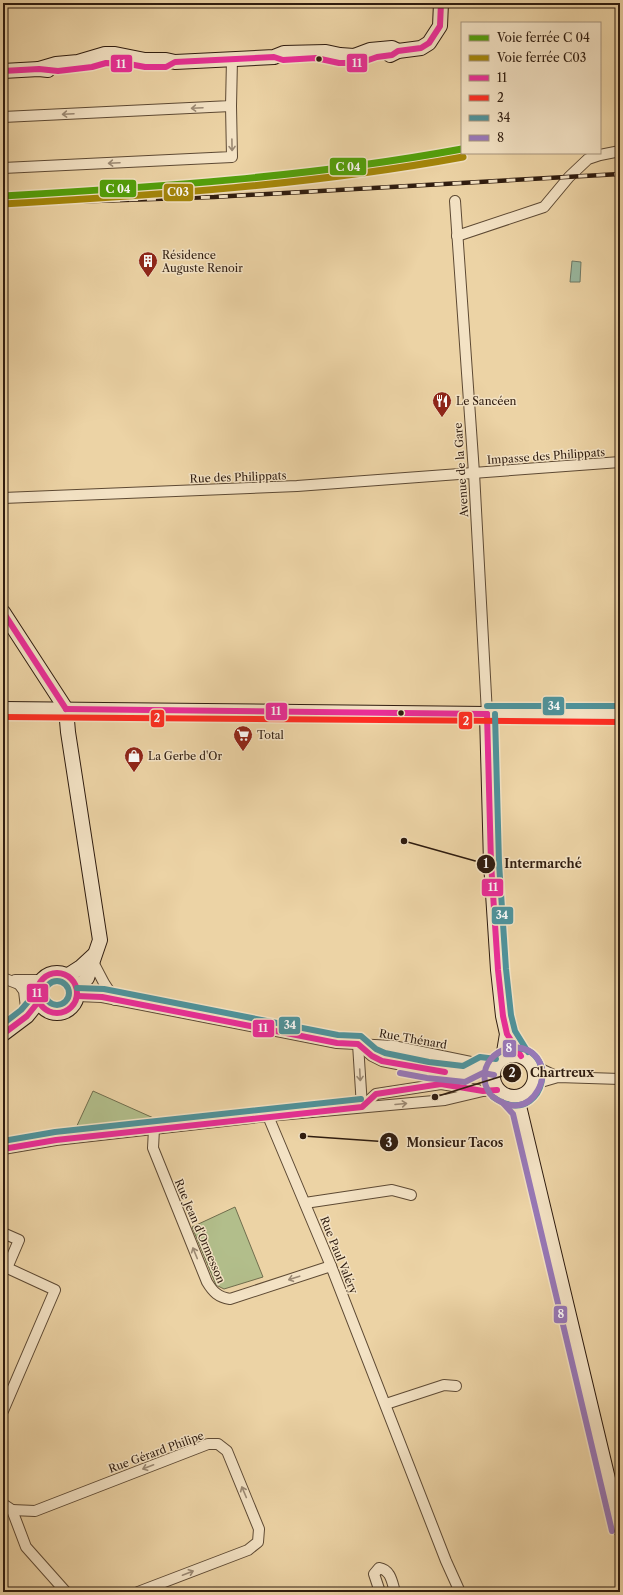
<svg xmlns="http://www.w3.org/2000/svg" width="623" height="1595" font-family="'Libre Caslon Text',serif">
	<rect width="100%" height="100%" fill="#ecd3a5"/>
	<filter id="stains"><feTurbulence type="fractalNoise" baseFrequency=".005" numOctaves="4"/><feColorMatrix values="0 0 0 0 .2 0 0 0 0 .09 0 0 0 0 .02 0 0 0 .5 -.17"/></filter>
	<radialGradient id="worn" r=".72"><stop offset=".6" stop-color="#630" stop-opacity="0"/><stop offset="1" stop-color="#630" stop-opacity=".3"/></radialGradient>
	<g fill="#b2be8b" stroke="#706d4d">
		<path d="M93 1091 158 1120 75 1130Z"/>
		<path d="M235 1207 263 1277 224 1289 216 1285 192 1227Z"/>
	</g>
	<path fill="#9ab9a1" stroke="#6f7a67" d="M572 261 581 262 580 282H570Z"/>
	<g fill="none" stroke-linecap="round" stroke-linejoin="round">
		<defs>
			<g id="street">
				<path d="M3 117 231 106 232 59"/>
				<path d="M3 168 232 157 231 106"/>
				<path d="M455 201 474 473 487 714"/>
				<path d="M457 236 544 207 569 177 588 159 600 155 620 151"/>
				<path d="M3 498 297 486 620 462"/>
				<path d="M93 962 104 983 115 1000"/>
				<path d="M3 978 37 991"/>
				<path d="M15 980H42"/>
				<path d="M19 984 24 991 27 1016"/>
				<path d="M77 996 102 997 337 1043 393 1046 495 1067"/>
				<path d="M358 1044 372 1056 382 1061 428 1070 465 1074 482 1065"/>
				<path d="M358 1044 362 1107"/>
				<path d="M532 1065 558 1077"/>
				<path d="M534 1084 558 1077 620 1079"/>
				<path d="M362 1107 376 1094 441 1084 478 1090"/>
				<path d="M268 1116 331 1266 446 1561 460 1592"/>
				<path d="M154 1129 153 1148 207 1282C213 1292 218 1297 230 1299L331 1266"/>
				<path d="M3 1149 56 1140 268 1116 445 1100 483 1091 497 1090"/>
				<path d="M305 1203 392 1190 411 1195"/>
				<path d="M3 1233 19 1240 7 1268"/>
				<path d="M3 1266 55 1290 3 1411"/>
				<path d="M386 1404 444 1385 456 1386"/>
				<path d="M3 1504 12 1510 26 1547 66 1592"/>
				<path d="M12 1510 35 1511 208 1444H218L227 1451 259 1529 258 1542 248 1550 138 1592"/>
				<path d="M380 1592 374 1574 379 1568C391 1570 392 1582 395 1592"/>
			</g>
			<g id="secondary">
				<path d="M390 55 398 51 421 48 429 43 440 26 441 3"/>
				<path d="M39 69 56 64 78 62 105 54H115L145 60H166L175 62 274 57 284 53 326 52 340 55 354 56 370 50 392 48 398 51"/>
				<path d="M3 71 39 69 48 70"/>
				<path d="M3 612 66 709 68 732 100 940 87 978 77 990"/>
				<path d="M3 709 487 714H620"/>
				<path d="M487 714 491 863 498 970 503 1016 507 1034 503 1058"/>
				<circle cx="57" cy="993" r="20"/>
				<path d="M67 976 81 967 94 955"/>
				<path d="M3 1034 27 1016 39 1001"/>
				<circle cx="514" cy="1076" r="21"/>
				<path d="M508 1097 520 1110 620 1529"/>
			</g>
		</defs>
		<use href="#street" stroke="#5e4a34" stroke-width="12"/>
		<use href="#secondary" stroke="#2f1c0f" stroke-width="16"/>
		<use href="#street" stroke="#f3e2c4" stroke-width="10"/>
		<use href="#secondary" stroke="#f3e2c4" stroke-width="14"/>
		<defs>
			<path id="rail" d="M3 202 34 203 214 197 620 174"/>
		</defs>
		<use href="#rail" stroke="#2f1c0f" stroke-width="4.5"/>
		<use href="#rail" stroke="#f3e2c4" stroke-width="3" stroke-dasharray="9" stroke-linecap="butt"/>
		<defs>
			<g id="bus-1">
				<path d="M3 71 39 69 58 71 92 67 106 63 129 64 145 67H166L175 62 274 57 283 60 316 58 339 63H360L377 57 392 55 398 51 421 48 429 43 440 26 441 3"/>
				<path d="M3 612 66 709"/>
				<path d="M66 709 487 714"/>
				<path d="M487 714 491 863 498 970 503 1016 507 1034 521 1056"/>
				<circle cx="57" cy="993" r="20"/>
				<path d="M77 996 102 997 337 1043 358 1044 372 1056 382 1061 445 1072"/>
				<path d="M3 1034 27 1016 39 1001"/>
				<path d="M3 1149 56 1140 362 1107 376 1094 441 1084 483 1091 497 1090"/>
			</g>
			<path id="bus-2" d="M3 717 620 722"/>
			<g id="bus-3">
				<path d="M487 706H620"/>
				<path d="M495 714 499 863 506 969 511 1015 515 1031 528 1052"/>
				<circle cx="57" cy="993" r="12"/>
				<path d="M77 988 104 989 338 1035 361 1036 376 1049 385 1053 429 1062 463 1066 480 1057 496 1059"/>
				<path d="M3 1024 21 1010 33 996"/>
				<path d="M491 1059C499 1051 508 1047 519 1048 558 1054 544 1115 507 1104 502 1103 498 1100 493 1097"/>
				<path d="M3 1141 55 1132 361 1099"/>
			</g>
			<g id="bus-4">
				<path d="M400 1073 427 1078 465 1082 483 1073 494 1075"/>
				<path d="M490 1094C488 1090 485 1086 485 1082 479 1047 533 1032 542 1069 543 1076 542 1083 538 1090 527 1110 508 1109 492 1096"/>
				<path d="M502 1102 513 1114 612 1531"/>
			</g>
		</defs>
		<use href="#bus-1" stroke="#f3e2c4" stroke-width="9"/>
		<use href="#bus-2" stroke="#f3e2c4" stroke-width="9"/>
		<use href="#bus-3" stroke="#f3e2c4" stroke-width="9"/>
		<use href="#bus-4" stroke="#f3e2c4" stroke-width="9"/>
		<use href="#bus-1" stroke="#e92e97" stroke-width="6"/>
		<use href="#bus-2" stroke="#ff2d22" stroke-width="6"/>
		<use href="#bus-3" stroke="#4f929a" stroke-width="6"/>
		<use href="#bus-4" stroke="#9778b7" stroke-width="6"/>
		<defs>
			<path id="rail-1" d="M3 196C157 187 310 177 462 149"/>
			<path id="rail-2" d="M3 204C158 195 311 185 463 157"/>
		</defs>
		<use href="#rail-1" stroke="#f3e2c4" stroke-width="10"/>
		<use href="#rail-2" stroke="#f3e2c4" stroke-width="10"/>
		<use href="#rail-1" stroke="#52a00a" stroke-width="7"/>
		<use href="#rail-2" stroke="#a48609" stroke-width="7"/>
	</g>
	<defs><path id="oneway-shaft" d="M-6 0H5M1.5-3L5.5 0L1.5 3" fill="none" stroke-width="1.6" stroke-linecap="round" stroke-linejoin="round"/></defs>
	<g stroke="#9b8973">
		<use href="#oneway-shaft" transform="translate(197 108) rotate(177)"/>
		<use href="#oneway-shaft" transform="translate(68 114) rotate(177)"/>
		<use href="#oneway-shaft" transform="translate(232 145) rotate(89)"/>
		<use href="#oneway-shaft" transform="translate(114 163) rotate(177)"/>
		<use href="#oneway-shaft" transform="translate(360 1075) rotate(87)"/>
		<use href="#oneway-shaft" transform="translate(401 1104) rotate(-5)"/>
		<use href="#oneway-shaft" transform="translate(195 1253) rotate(-112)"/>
		<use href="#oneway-shaft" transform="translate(294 1278) rotate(162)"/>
		<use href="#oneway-shaft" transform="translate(148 1467) rotate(159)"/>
		<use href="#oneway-shaft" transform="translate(244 1492) rotate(-113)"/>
		<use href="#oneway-shaft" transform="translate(188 1573) rotate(-21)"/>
	</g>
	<defs>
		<symbol id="building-pin" viewBox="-11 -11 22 30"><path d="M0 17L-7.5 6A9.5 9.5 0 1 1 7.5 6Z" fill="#8f2418" stroke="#f3e2c4"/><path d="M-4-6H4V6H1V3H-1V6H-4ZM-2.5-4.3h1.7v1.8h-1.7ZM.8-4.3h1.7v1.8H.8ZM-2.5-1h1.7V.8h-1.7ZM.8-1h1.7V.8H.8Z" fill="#fff"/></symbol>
		<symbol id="restaurant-pin" viewBox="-11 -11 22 30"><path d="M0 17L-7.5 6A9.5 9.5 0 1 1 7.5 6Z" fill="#8f2418" stroke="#f3e2c4"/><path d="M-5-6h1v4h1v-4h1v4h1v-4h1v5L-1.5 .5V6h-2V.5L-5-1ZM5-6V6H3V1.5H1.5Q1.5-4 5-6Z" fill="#fff"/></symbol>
		<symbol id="supermarket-pin" viewBox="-11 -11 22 30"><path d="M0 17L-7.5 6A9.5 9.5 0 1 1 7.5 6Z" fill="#8f2418" stroke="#f3e2c4"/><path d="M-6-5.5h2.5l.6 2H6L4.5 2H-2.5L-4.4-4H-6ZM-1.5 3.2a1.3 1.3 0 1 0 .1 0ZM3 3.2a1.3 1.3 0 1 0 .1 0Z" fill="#fff"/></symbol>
		<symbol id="shop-pin" viewBox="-11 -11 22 30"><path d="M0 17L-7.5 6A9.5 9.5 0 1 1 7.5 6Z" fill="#8f2418" stroke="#f3e2c4"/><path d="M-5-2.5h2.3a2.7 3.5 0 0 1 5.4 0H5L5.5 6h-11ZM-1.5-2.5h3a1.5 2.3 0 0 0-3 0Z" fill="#fff"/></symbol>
	</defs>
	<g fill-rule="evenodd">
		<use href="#building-pin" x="137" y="250" width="22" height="30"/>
		<use href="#restaurant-pin" x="431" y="390" width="22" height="30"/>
		<use href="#supermarket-pin" x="232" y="724" width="22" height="30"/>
		<use href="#shop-pin" x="123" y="745" width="22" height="30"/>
	</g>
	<g fill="#2f1c0f" stroke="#f3e2c4" stroke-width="1.5">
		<circle cx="319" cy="59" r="3.5"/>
		<circle cx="401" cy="713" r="3.5"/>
	</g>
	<g text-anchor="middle" stroke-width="3" stroke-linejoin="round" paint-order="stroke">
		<g font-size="11" fill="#2f1c0f" stroke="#f3e2c4" text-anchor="start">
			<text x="162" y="259">Résidence<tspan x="162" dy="13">Auguste Renoir</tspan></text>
			<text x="456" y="405">Le Sancéen</text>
			<text x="257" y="739">Total</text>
			<text x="148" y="760">La Gerbe d'Or</text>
		</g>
		<g font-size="11" fill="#2f1c0f" stroke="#f3e2c4">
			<text transform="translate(546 456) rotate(-4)" y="4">Impasse des Philippats</text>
			<text transform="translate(461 470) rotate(-94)" y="4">Avenue de la Gare</text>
			<text transform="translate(238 477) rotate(-2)" y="4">Rue des Philippats</text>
			<text transform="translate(413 1039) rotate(10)" y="4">Rue Thénard</text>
			<text transform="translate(200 1231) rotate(67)" y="4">Rue Jean d'Ormesson</text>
			<text transform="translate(339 1255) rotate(68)" y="4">Rue Paul Valéry</text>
			<text transform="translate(156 1452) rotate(-20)" y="4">Rue Gérard Philipe</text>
		</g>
	</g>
	<path fill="none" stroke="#2f1c0f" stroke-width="1.5" d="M404 841L486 864M435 1097L512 1073M303 1136L389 1142"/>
	<g fill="#2f1c0f" stroke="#f3e2c4" stroke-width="1.5">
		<circle cx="404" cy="841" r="4"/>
		<circle cx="435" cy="1097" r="4"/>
		<circle cx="303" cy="1136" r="4"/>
		<circle cx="486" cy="864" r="10"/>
		<circle cx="512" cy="1073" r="10"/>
		<circle cx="389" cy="1142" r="10"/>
	</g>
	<g font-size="12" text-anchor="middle" font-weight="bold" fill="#fff">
		<text x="486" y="868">1</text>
		<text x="512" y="1077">2</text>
		<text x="389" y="1147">3</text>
	</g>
	<g font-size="12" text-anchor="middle" font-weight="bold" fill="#2f1c0f" stroke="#f3e2c4" stroke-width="3" stroke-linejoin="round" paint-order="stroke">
		<text x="543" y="868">Intermarché</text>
		<text x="562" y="1077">Chartreux</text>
		<text x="455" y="1147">Monsieur Tacos</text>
	</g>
	<g stroke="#f3e2c4" stroke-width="1.5">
		<rect x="346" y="53" width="22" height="20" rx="4" fill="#e92e97"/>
		<rect x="110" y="54" width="23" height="19" rx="4" fill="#e92e97"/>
		<rect x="329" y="157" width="38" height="19" rx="4" fill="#52a00a"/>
		<rect x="99" y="179" width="38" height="19" rx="4" fill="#52a00a"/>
		<rect x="163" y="183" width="31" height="19" rx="4" fill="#a48609"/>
		<rect x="542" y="696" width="23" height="20" rx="4" fill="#4f929a"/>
		<rect x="265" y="702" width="23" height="19" rx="4" fill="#e92e97"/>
		<rect x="150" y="709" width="15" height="19" rx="4" fill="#ff2d22"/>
		<rect x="458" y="711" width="15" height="19" rx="4" fill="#ff2d22"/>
		<rect x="481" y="878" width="23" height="19" rx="4" fill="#e92e97"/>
		<rect x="491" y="906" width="23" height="19" rx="4" fill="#4f929a"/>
		<rect x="26" y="983" width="23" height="20" rx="4" fill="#e92e97"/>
		<rect x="278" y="1016" width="23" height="19" rx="4" fill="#4f929a"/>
		<rect x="252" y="1019" width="23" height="19" rx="4" fill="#e92e97"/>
		<rect x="502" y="1039" width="15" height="19" rx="4" fill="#9778b7"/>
		<rect x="553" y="1305" width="15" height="19" rx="4" fill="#9778b7"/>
	</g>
	<g font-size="11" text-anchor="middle" font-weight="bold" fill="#fff">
		<text x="357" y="67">11</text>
		<text x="121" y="68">11</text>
		<text x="348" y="171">C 04</text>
		<text x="118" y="193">C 04</text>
		<text x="178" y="196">C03</text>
		<text x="554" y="710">34</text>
		<text x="276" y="715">11</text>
		<text x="157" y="722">2</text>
		<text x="466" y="725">2</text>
		<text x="493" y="891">11</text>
		<text x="502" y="919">34</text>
		<text x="37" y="997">11</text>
		<text x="290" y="1029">34</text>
		<text x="263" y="1032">11</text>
		<text x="509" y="1052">8</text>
		<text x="561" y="1318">8</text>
	</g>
	<rect width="623" height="1595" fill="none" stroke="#ecd3a5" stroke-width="16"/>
	<rect x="4" y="4" width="615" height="1587" fill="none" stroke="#2f1c0f" stroke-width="2"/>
	<rect x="8" y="8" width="607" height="1579" fill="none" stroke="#2f1c0f"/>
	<rect x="461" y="22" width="140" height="132" fill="#f3e2c4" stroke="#a5937c"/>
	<rect x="469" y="35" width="20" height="6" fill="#52a00a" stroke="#a5937c"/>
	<text x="497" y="42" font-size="12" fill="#2f1c0f">Voie ferrée C 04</text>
	<rect x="469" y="55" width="20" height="6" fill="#a48609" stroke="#a5937c"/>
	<text x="497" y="62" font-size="12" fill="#2f1c0f">Voie ferrée C03</text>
	<rect x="469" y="75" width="20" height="6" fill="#e92e97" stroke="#a5937c"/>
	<text x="497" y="82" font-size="12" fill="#2f1c0f">11</text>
	<rect x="469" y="95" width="20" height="6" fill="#ff2d22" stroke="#a5937c"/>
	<text x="497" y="102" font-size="12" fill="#2f1c0f">2</text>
	<rect x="469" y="115" width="20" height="6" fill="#4f929a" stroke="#a5937c"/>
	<text x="497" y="122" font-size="12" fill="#2f1c0f">34</text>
	<rect x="469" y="135" width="20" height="6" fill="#9778b7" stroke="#a5937c"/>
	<text x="497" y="142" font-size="12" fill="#2f1c0f">8</text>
	<rect width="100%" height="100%" filter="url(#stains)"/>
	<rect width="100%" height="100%" fill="url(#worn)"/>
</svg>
